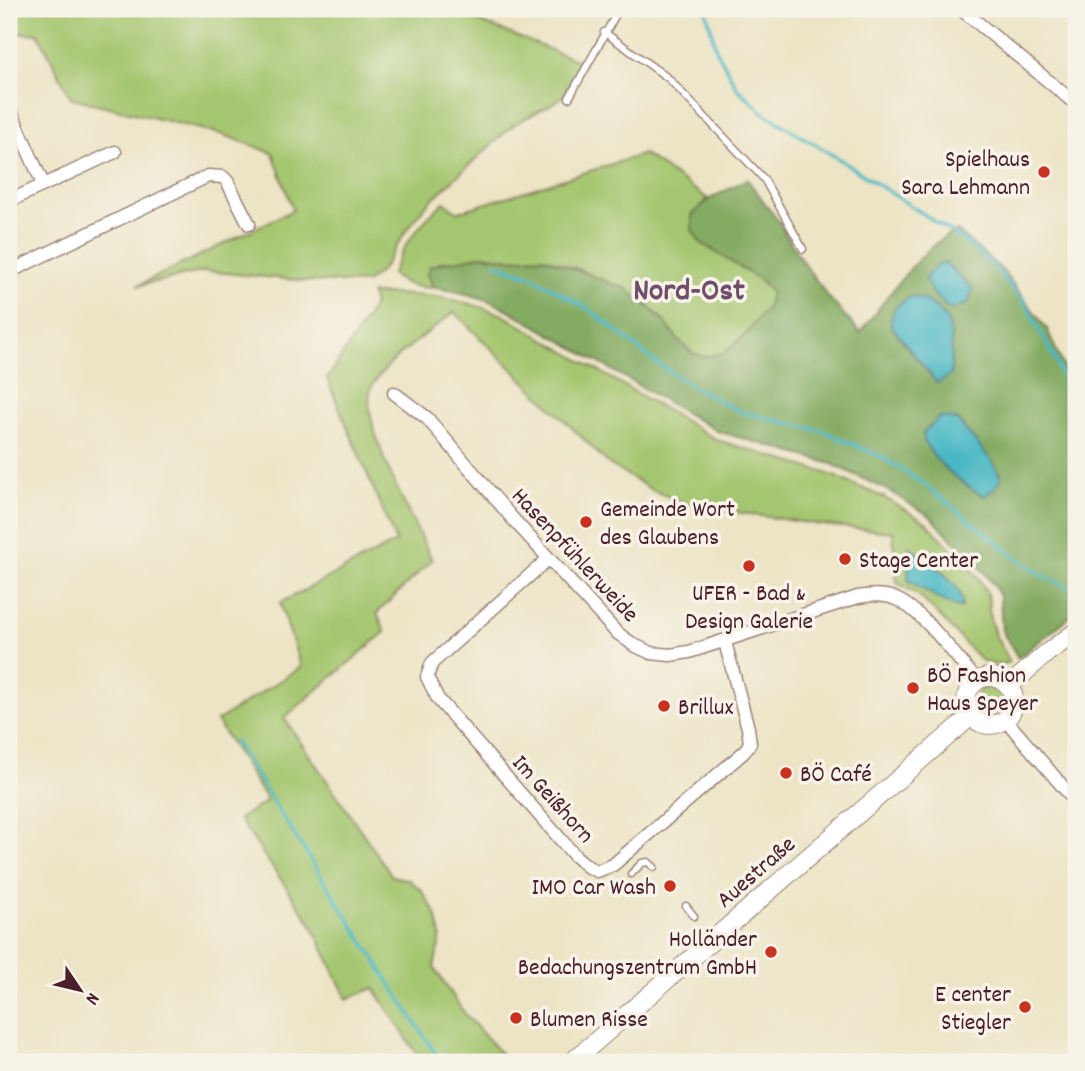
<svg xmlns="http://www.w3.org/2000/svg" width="1085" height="1071" font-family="Dekko,sans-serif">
	<rect width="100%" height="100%" fill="#f7f3e8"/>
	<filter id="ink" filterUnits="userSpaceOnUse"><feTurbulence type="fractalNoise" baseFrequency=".0143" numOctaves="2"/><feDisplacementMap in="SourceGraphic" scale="14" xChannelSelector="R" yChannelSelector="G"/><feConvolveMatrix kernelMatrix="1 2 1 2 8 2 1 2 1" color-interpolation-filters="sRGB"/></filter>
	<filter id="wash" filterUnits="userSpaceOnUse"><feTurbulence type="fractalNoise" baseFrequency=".00686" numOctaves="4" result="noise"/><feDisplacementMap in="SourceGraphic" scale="28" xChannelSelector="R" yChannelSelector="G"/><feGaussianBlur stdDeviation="1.57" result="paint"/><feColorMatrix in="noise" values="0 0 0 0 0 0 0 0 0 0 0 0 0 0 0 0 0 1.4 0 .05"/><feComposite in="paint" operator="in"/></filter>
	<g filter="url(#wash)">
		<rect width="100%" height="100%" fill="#ece4c4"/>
		<g fill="#a5c66f" stroke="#78724d" stroke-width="2">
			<path d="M9 9H448L584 63 565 94 557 101 513 125 429 202 406 231 381 271 366 283 306 281 205 271 137 286 293 210 273 153 221 134 71 98 38 33 9 34Z"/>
			<path d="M644 154 708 199 692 215 700 242 760 280 771 292 768 306 747 333 724 353 704 357 692 353 679 341 663 320 645 302 581 270 543 257 510 259 483 255 463 260 439 262 427 275 434 288C417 287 405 286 392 275 400 247 423 221 444 202L458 212Z"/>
			<path d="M371 294C422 294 456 296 503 315L717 440 829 474 883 497 926 522 977 576 988 594 990 618 995 635 1010 662C999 666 992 665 981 660L919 595 897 583 893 532 822 525 689 505 652 490 609 464 454 312C428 334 393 355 373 384 353 413 417 528 432 560L377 613 385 632 284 718 392 876 409 880 422 891 436 914 441 936 434 967 465 1014 508 1062H422L374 988 347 999 311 923 239 819 267 801 217 721 301 667 280 603 396 542 327 379 374 306Z"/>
			<circle cx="991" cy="700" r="15"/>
		</g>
		<path fill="#84ab62" stroke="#676546" stroke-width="2" fill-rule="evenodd" d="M747 179 779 222 798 255 829 298 860 333C883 304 923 243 957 231L1003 271 1047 329 1076 396V612L1018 658 1002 631 1000 597 994 586 982 570 930 516 887 490 832 464 717 431 505 308C482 296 459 291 434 288L427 275 430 266 483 255 510 259 543 257 627 289 663 320 679 341 692 353 704 357 724 353 747 333 768 306 771 292 760 280 700 242 692 230V215L708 200ZM923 299C943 315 954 319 950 347L916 358 902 341ZM957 420 995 465 984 496C960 483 940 463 924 441Z"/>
		<g fill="#4ab8c4" stroke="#4a6c78" stroke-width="2">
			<path d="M945 263 973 289 968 303 951 310C940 302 929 291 925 278L936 266Z"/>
			<path d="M913 296C958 311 951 335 951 375L937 383 891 326C891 309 897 303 913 296Z"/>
			<path d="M940 417 957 420C965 432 1003 467 1000 480 998 487 989 492 984 496 964 485 924 456 923 433Z"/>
			<path d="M909 547C926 560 966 584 962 607 951 609 921 587 908 580Z"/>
		</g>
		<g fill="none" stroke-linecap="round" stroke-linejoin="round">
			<g stroke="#4ab8c4" stroke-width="3.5">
				<path d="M706 9 716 49 737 88 765 114 839 159 966 242 994 267 1025 303 1057 363 1066 389 1072 448 1076 454"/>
				<path d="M497 264 533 277 590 310 654 361 695 388 741 412 823 431 882 457 924 484 1018 559 1045 577 1076 590"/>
				<path d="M234 741 441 1062"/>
			</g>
		</g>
	</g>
	<g filter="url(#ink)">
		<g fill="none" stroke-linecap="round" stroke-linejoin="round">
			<defs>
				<g id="lane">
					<path d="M604 32 668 78 764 179 803 249"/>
					<path d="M569 98 619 9"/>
					<path d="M631 874 642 863 648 862 654 867"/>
					<path d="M686 906 694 916"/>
				</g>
				<g id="street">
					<path d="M961 9 1076 104"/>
					<path d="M9 107 43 184"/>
					<path d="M9 201 115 152"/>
					<path d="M9 272 208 176 223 177 227 181 249 224"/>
					<path d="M394 393 427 418 512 518 616 632 634 645 651 653 670 655 689 652 858 597C869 595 884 594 896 599 923 611 956 657 977 681"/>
					<path d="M548 559 432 663 427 677 438 699 575 856 588 867 597 871 613 865 744 752 750 743 748 728 725 642"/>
					<path d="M1005 719 1076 802"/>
				</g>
				<g id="secondary">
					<circle cx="990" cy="701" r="24"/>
					<path d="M1009 686 1048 652 1076 632"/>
					<path d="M572 1062 971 716"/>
				</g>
			</defs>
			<use href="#lane" stroke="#9b8278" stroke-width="9"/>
			<use href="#street" stroke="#9b8278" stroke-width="15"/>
			<use href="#secondary" stroke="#9b8278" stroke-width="20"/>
			<use href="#lane" stroke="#fff" stroke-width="6"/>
			<use href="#street" stroke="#fff" stroke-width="12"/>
			<use href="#secondary" stroke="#fff" stroke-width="18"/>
		</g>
	</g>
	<g fill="#c8321e" stroke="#f7f3e8" stroke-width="2.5">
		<circle cx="1044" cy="172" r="7"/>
		<circle cx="586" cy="522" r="7"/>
		<circle cx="845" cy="559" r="7"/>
		<circle cx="749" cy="566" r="7"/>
		<circle cx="913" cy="688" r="7"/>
		<circle cx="664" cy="706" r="7"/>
		<circle cx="786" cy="773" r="7"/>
		<circle cx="670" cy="886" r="7"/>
		<circle cx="771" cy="952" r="7"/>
		<circle cx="1025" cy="1007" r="7"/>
		<circle cx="516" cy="1018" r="7"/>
	</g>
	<g text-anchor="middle" stroke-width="7" stroke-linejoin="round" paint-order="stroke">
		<g font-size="24" fill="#4a1f2b" stroke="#f7f3e8" text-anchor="start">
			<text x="1030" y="166" text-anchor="end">Spielhaus<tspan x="1030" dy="28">Sara Lehmann</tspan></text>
			<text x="600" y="516">Gemeinde Wort<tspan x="600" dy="28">des Glaubens</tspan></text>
			<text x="859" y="567">Stage Center</text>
			<text x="749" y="600" text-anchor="middle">UFER - Bad &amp;<tspan x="749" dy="28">Design Galerie</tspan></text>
			<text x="927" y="682">BÖ Fashion<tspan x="927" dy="28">Haus Speyer</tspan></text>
			<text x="678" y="714">Brillux</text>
			<text x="800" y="781">BÖ Café</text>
			<text x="656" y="894" text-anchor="end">IMO Car Wash</text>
			<text x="757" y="946" text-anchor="end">Holländer<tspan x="757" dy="28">Bedachungszentrum GmbH</tspan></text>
			<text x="1011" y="1001" text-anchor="end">E center<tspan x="1011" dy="28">Stiegler</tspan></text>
			<text x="530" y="1026">Blumen Risse</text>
		</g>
		<g font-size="24" fill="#4a1f2b" stroke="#f7f3e8">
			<text transform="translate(576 554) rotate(47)" y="8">Hasenpfühlerweide</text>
			<text transform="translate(554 798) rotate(48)" y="8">Im Geißhorn</text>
			<text transform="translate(755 871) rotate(-41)" y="8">Auestraße</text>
		</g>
		<g font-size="32" font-weight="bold" fill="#6e4e6b" stroke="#f7f3e8">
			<text x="689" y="299">Nord-Ost</text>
		</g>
	</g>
	<rect width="1085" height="1071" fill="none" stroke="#f7f3e8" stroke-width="35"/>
	<g transform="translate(80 990) rotate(125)" stroke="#f7f3e8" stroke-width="5" paint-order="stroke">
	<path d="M0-5L12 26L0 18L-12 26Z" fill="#4a1f2b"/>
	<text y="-10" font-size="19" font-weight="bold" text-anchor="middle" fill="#4a1f2b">N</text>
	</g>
</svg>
